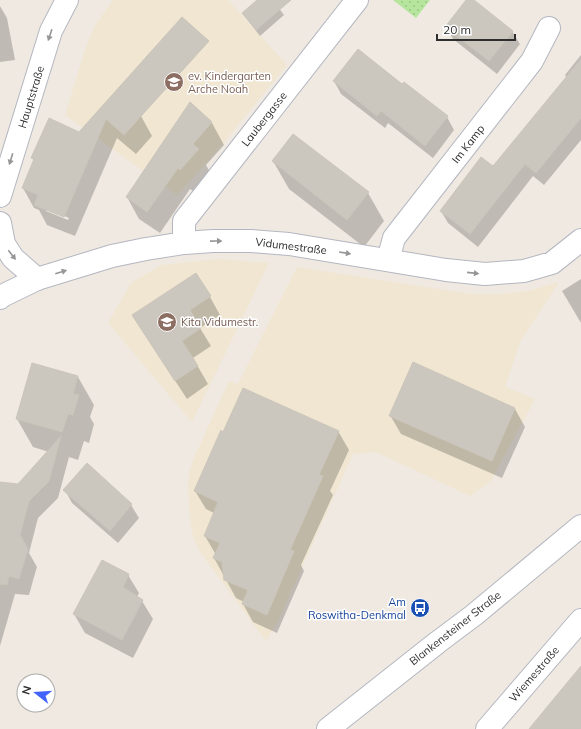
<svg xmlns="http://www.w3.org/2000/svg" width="581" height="729" font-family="Mulish,sans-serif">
	<defs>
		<pattern id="park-dots" width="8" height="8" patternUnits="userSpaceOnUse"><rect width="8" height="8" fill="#b6e59e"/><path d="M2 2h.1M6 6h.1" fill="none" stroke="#9dc588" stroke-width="1.8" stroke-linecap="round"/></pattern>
	</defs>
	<rect width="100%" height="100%" fill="#efe9e1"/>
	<g fill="#f0e6d1">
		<path d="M113 0H228L287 65 212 157 177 195 65 115 84 53 94 27Z"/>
		<path d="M219 259 269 263 192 422 108 323 131 283 161 265Z"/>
		<path d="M297 267 471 294H502L528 291 559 282 520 342 505 387 535 399 491 481 470 496 376 452 353 454 278 621 266 641 203 556 197 546 193 536 190 518 188 485 189 473 193 460 229 381 238 384Z"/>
	</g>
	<path fill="url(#park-dots)" d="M393 0H430L416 18Z"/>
	<g fill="#0003" fill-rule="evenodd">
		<path d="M259 0H273L284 15 260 36 243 14Z"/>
		<path d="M467 0H473L512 31 520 44 497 74 453 39 446 27Z"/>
		<path d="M0 6 7 18 15 60 0 62Z"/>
		<path d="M581 55V140L544 185 533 176 478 247 448 223 441 211 493 167 567 78 565 75Z"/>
		<path d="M334 81 402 86 447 117 454 130 433 158 388 123 385 128 341 94Z"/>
		<path d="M117 90 141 116 152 136 136 154 117 138 75 236 47 225 39 210 34 208 23 188 34 161 32 158 79 133ZM46 208 69 218 68 220 46 211Z"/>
		<path d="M190 103 212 123 224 145 206 165 210 172 193 191 190 189 160 233 139 219 127 197Z"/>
		<path d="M273 161 368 193 384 221 364 247 289 189Z"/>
		<path d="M581 279V323L562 291Z"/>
		<path d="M210 297 220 315 200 328 211 346 193 358 208 384 187 399 133 316Z"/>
		<path d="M78 377 94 405 90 417 94 424 89 443 84 441 78 460 69 457 58 498 38 518 29 553 37 567 34 577 29 595 15 594 0 646V486L18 485 49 452 33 447 17 419Z"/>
		<path d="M515 409 525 427 502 478 401 434 390 415Z"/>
		<path d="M338 431 349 450 330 491 333 495 301 565 304 571 277 633 253 622 243 604 244 602 236 598 214 558 216 555 205 536 214 513 206 509 195 491 224 433Z"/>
		<path d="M87 465 131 505 139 518 118 543 72 503 65 490Z"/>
		<path d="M128 575 139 593 137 597 142 601 153 619 133 658 85 633 74 614Z"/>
	</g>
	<g fill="#cbc7bf" stroke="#cbc5ba">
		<path d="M257 0H291L256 30 242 13Z"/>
		<path d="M466 0H474L513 31 489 61 445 27Z"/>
		<path d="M182 17 209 41 124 135 106 119 64 217 34 205 38 195 22 188 34 159 31 158 49 118 79 132Z"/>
		<path d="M358 49 402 84 404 82 448 116 425 146 381 111 377 116 333 81Z"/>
		<path d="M581 59V118L536 173 525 164 470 234 440 211 481 157 493 166Z"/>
		<path d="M190 102 212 122 193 144 199 149 180 170 178 168 147 212 126 197Z"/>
		<path d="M293 134 369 192 347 220 272 161Z"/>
		<path d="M196 273 211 296 190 310 201 328 182 341 198 366 175 381 132 315Z"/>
		<path d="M413 362 515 408 492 461 389 416Z"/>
		<path d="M32 363 78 376 73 394 79 395 73 415 68 414 62 432 16 419Z"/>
		<path d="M243 388 339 431 319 475 323 476 290 550 294 551 267 615 242 604 248 590 224 580 222 562 213 558 220 543 204 536 218 502 194 491 221 430 223 432Z"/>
		<path d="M61 436 49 481 29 501 20 535 28 549 19 579 9 576 7 585 0 584V482L18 484Z"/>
		<path d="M87 463 132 504 110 531 63 490Z"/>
		<path d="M102 560 129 574 123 587 143 600 122 640 73 614Z"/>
		<path d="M581 666V729H529L547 707Z"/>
	</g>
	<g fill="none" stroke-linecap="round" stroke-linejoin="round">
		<defs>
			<g id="street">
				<path d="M0 196 51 31 67 0"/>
				<path d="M0 223 4 244 13 258 37 279"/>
				<path d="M184 243V221L357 0"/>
				<path d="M388 260 394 238 532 61 549 28"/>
				<path d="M0 298 2 296 37 279 112 256 146 249 184 243 213 241H251L289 244 446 270 485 274 524 271 552 263 581 240"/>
				<path d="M487 729 581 620"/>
			</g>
			<path id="secondary" d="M328 729 438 642 474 615 581 526"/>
		</defs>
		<use href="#street" stroke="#b4b7c1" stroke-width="24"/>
		<use href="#secondary" stroke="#b4b7c1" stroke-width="24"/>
		<use href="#street" stroke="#fff" stroke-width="22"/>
		<use href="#secondary" stroke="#fff" stroke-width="22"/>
	</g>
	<defs><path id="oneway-solid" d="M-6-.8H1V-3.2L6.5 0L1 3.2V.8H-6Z"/></defs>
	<g fill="#969696">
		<use href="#oneway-solid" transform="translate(50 35) rotate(109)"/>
		<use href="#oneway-solid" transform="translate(11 159) rotate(107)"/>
		<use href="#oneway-solid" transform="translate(216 241) rotate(-1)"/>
		<use href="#oneway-solid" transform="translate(345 253) rotate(9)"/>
		<use href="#oneway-solid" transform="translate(12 255) rotate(52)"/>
		<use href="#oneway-solid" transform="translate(61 272) rotate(-17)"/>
		<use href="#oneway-solid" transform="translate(473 273) rotate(6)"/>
	</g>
	<defs>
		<symbol id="school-disc" viewBox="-11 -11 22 22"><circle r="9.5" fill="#8d6e63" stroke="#fff"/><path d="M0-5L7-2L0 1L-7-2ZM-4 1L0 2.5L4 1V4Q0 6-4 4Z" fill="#fff"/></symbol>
		<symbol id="bus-disc" viewBox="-11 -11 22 22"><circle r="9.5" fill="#1a4fb4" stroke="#fff"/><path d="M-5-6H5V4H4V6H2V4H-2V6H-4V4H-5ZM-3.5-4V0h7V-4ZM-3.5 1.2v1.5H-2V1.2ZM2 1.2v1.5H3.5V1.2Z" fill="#fff"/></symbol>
	</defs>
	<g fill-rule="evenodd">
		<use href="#school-disc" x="163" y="71" width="22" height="22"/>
		<use href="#school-disc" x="156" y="311" width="22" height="22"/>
		<use href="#bus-disc" x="409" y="597" width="22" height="22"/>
	</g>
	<g text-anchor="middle" stroke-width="3" stroke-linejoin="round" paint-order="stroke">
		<g font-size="11" fill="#785e54" stroke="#fff" text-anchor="start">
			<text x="188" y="80">ev. Kindergarten<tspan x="188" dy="13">Arche Noah</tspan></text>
			<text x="181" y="326">Kita Vidumestr.</text>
		</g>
		<g font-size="11" fill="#2e2e2e" stroke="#fff">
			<text transform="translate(31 97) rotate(-73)" y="4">Hauptstraße</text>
			<text transform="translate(264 119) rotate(-52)" y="4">Laubergasse</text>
			<text transform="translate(468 144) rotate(-52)" y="4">Im Kamp</text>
			<text transform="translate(291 246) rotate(7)" y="4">Vidumestraße</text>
			<text transform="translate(455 628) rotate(-38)" y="4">Blankensteiner Straße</text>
			<text transform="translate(534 674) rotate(-49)" y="4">Wiemestraße</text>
		</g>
		<g font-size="11" fill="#164399" stroke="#fff" text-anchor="end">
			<text x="406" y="606">Am<tspan x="406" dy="13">Roswitha-Denkmal</tspan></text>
		</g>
	</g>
	<g transform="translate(36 693) rotate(287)"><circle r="19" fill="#ffffff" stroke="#ababab"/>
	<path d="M0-3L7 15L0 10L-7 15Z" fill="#4264fb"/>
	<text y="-6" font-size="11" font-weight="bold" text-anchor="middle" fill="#2e2e2e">N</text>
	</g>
	<path d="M437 34v6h78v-6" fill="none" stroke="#2e2e2e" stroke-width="2"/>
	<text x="443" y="34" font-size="12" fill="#2e2e2e" stroke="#ffffff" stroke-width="3" paint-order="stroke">20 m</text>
</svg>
